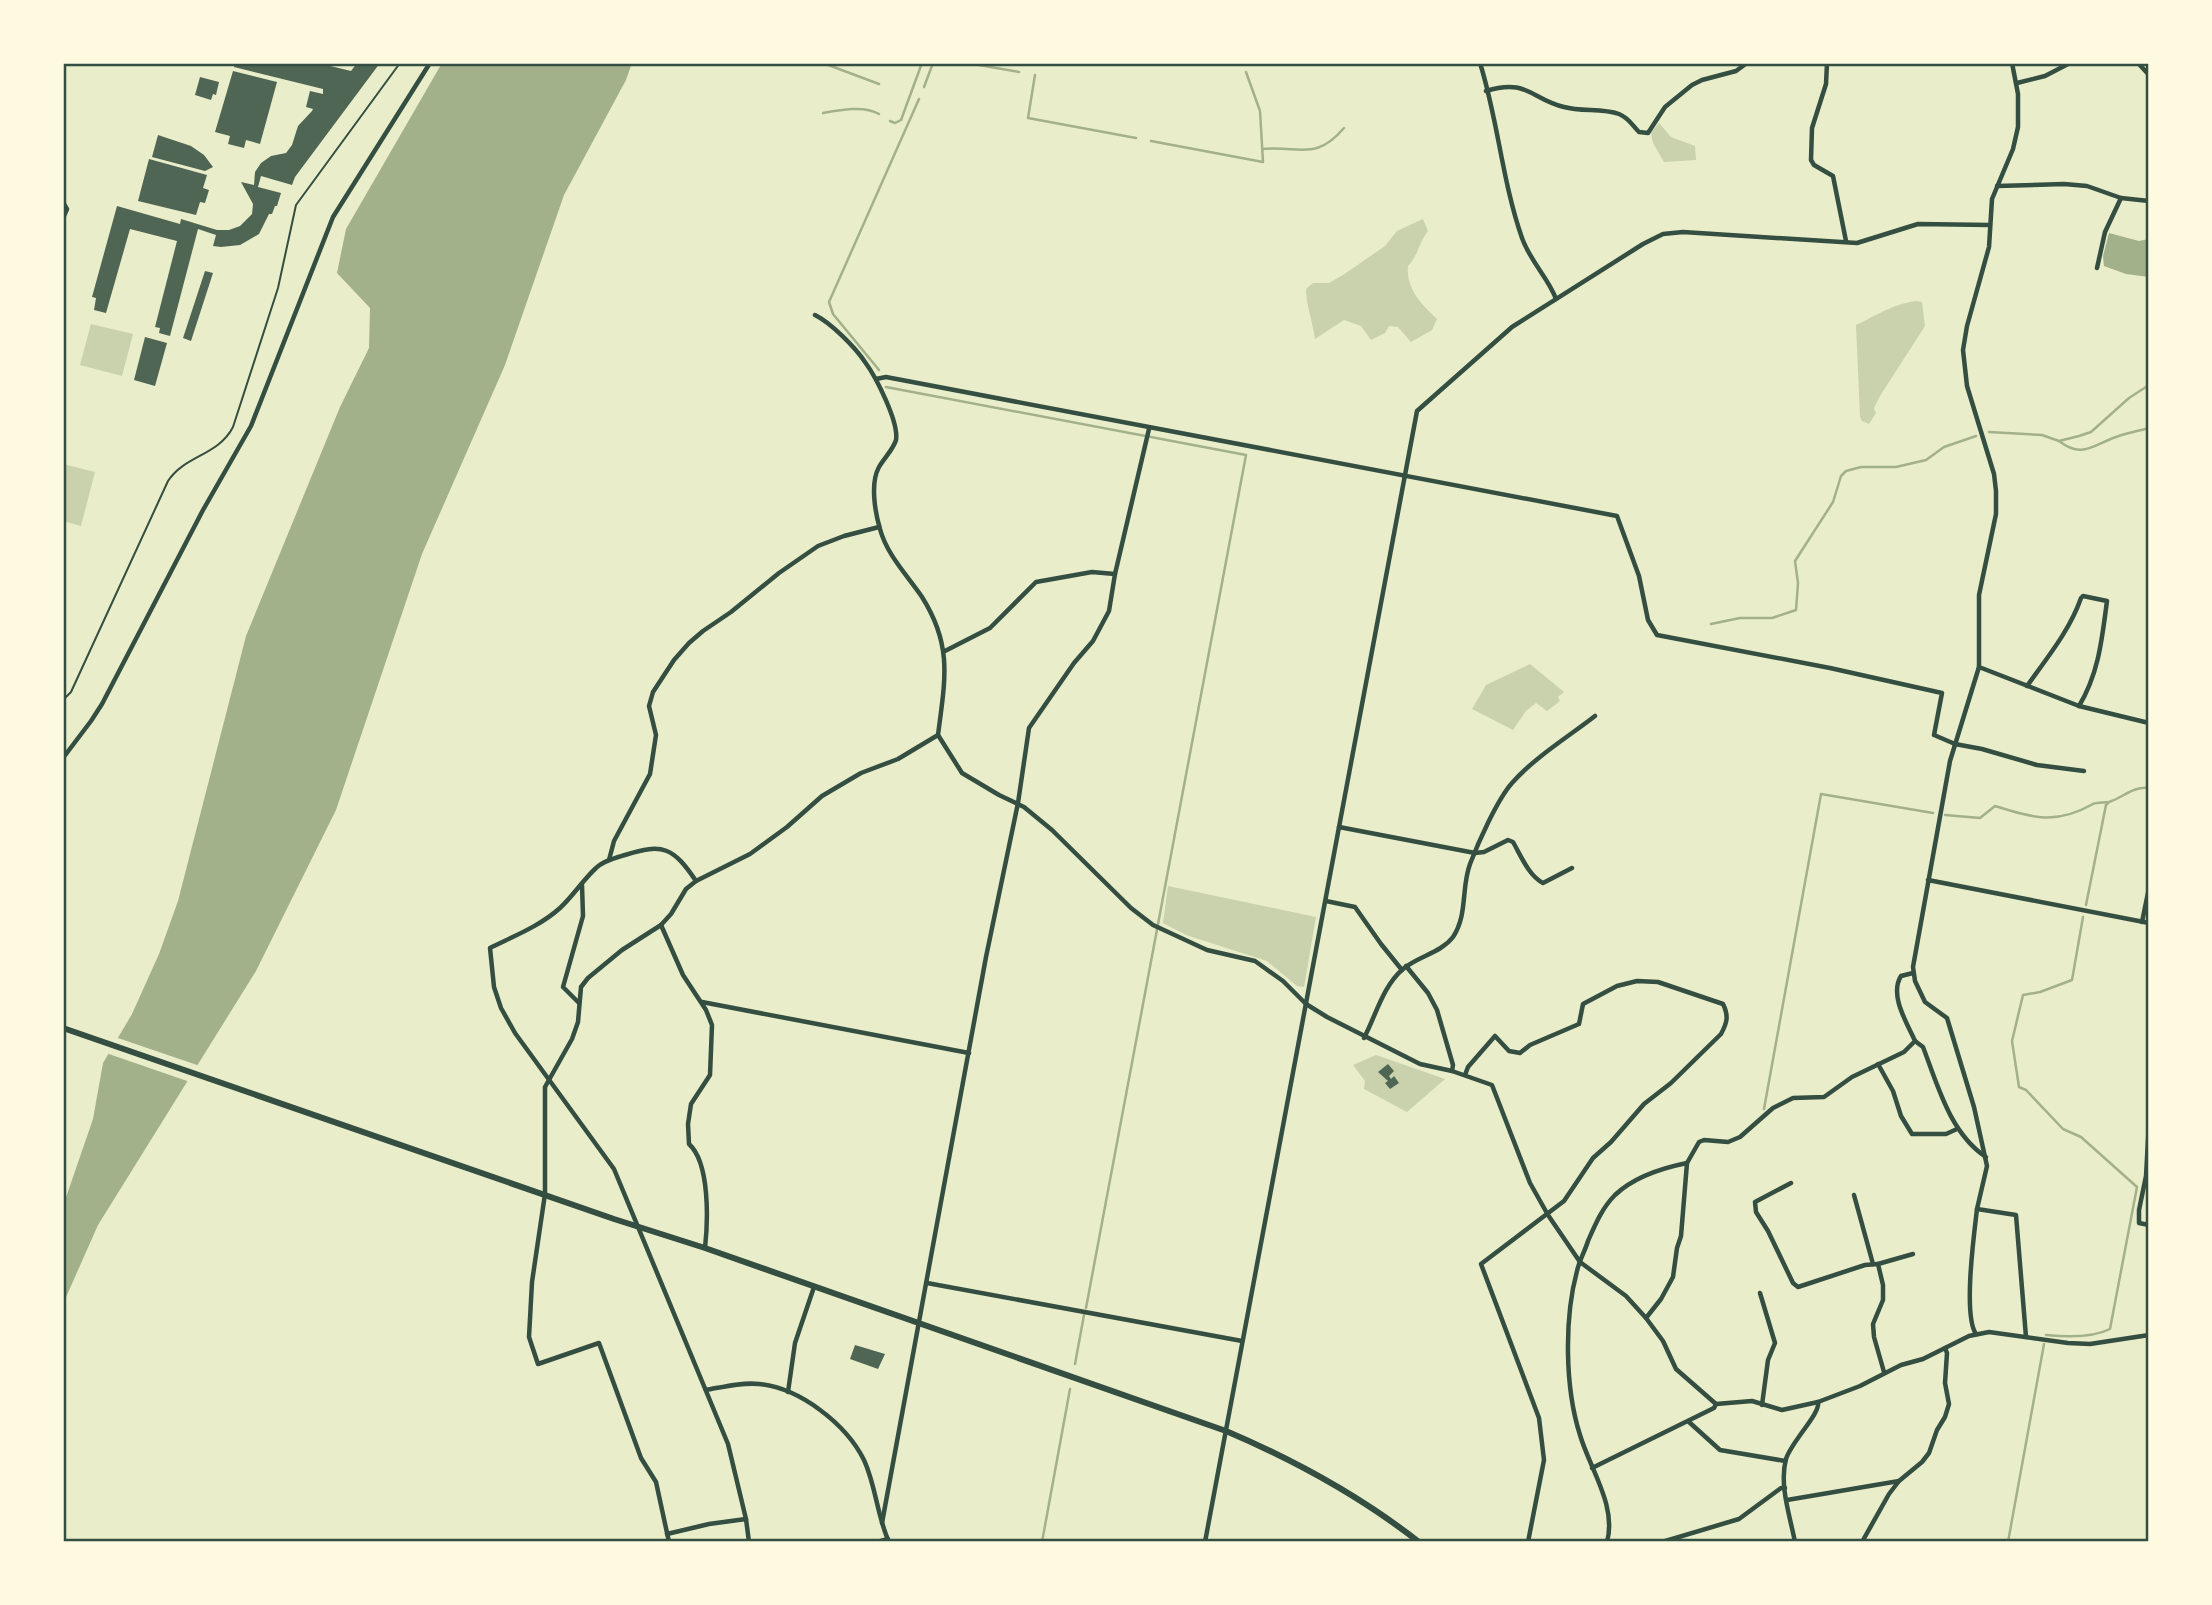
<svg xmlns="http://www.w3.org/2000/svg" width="2212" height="1605" font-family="Mulish,sans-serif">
	<rect width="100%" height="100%" fill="#e9edc9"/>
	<g fill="#cad2ad">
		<path d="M1659 123 1671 137 1695 146 1696 160 1664 162 1653 143 1651 133Z"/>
		<path d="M1423 219 1428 231C1419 242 1418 256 1408 266 1406 289 1421 304 1437 319L1432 330 1411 342 1398 327 1389 326 1385 333 1371 340 1361 326 1344 320 1315 339C1313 322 1306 306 1306 289L1313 283H1329L1343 275 1385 246 1397 231Z"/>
		<path d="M1916 301 1922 302 1925 326 1880 396 1874 408 1876 413 1869 424 1862 421 1860 417 1856 325C1878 315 1890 305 1916 301Z"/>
		<path d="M91 324 133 334 122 376 80 365Z"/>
		<path d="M63 464 95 472 81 526 63 521Z"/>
		<path d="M1530 664 1564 692 1558 697 1560 701 1547 711 1536 703 1526 711 1513 730 1472 709 1486 685Z"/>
		<path d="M1168 886 1316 917 1304 987 1297 986 1267 961 1186 935 1163 923Z"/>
		<path d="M1376 1055 1445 1079 1407 1112 1364 1089 1365 1081 1353 1065Z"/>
	</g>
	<g fill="#a3b18a">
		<path d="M442 63H632L626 80 564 195 505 365 422 554 336 810 256 971 98 1225 63 1304V1206L93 1119 103 1063 132 1014 159 954 178 901 246 636 340 407 369 348 370 308 337 273 346 229Z"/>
		<path d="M2109 233 2139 241 2149 239V277L2126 274 2104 266 2103 256Z"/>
	</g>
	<path fill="#e9edc9" d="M115 1037 200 1066 190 1082 106 1053Z"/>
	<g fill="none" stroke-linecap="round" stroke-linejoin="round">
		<g stroke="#a3b18a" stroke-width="2.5">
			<path d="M823 63 879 84"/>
			<path d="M967 63 1019 72"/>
			<path d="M1035 75 1028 118 1136 138"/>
			<path d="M924 87 933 63"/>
			<path d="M823 113C839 110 864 105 879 114"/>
			<path d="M890 121 895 123 901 120 922 63"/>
			<path d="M1151 141 1263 162 1260 111 1246 72"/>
			<path d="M1262 149C1299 145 1315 162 1344 128"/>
			<path d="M879 370 833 314 829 302 919 99"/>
			<path d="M886 387 1246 455 1086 1308"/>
			<path d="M1989 432 2042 435 2059 441 2079 436 2091 432 2129 398 2149 385"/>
			<path d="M2059 441C2082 459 2093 445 2116 437 2127 433 2138 431 2149 428"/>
			<path d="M1711 624 1740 618H1772L1796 610 1798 583 1795 561 1833 502 1841 476 1846 471 1861 467H1896L1926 460 1944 447 1976 436"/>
			<path d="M1945 815 1980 818 1995 806C2034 818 2056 825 2093 804 2098 802 2104 803 2109 802 2124 797 2133 786 2149 788"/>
			<path d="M2086 905 2106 805 2108 803"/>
			<path d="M1764 1109 1821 794 1933 813"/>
			<path d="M2046 1335C2065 1337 2092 1338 2110 1329L2137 1187 2081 1137 2063 1129 2026 1090 2019 1087 2012 1041 2023 995 2040 992 2072 980 2083 917"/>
			<path d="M1075 1364 1084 1315"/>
			<path d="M1042 1542 1070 1389"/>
			<path d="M2008 1542 2044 1344"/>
		</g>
	</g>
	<g fill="#4f6655">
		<path d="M235 63H318L351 71 357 63H380L295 177 292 185 261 176 258 187 281 193 277 206H275L272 214H269L259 234 240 245 221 247 213 246 216 235 198 229 170 336 159 333 160 328 155 327 177 241 130 229 106 313 94 310 96 298 92 297 117 206 180 224 181 219 217 230H229L240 226 252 214 253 204 241 182 254 185 255 172 261 163 271 156 286 153 292 145 298 126 312 111 313 109 306 107 310 91 323 94V89L234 67Z"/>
		<path d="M233 71 277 82 260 144 246 140 244 148 228 144 230 136 215 132Z"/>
		<path d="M200 77 219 82 216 95 213 94 211 100 195 95Z"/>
		<path d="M158 135 191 146 204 155 213 167 205 171 152 157Z"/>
		<path d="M149 159 207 175 203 188 209 190 205 203 200 202 196 215 138 201Z"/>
		<path d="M205 271 213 273 191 341 183 338Z"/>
		<path d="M145 337 167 343 155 386 134 380Z"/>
		<path d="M1388 1064 1394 1071 1389 1076 1391 1079 1394 1076 1399 1083 1390 1089 1385 1083 1388 1081 1378 1072Z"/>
		<path d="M855 1345 885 1354 878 1369 850 1359Z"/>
	</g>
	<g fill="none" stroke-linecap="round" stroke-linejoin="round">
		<path stroke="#344e41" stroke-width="2" d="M63 700 71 692 168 481C185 455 218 456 233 427L278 288 296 205 400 63"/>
		<g stroke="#344e41" stroke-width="4.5">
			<path d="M1480 63C1498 120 1502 181 1522 238 1530 261 1549 279 1556 299"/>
			<path d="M1827 63 1826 84 1812 128 1811 160 1814 165 1833 176 1846 241"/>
			<path d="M2012 63 2018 94V127L2013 149 1992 199 1989 247 1967 326 1963 350 1967 386 1994 474 1996 491V514L1979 595V667L2079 706 2149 723"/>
			<path d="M2138 63 2149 75"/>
			<path d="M2017 83 2045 76 2070 63"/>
			<path d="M1486 91C1527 78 1531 99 1564 107 1582 112 1602 108 1619 114 1629 118 1632 125 1639 132L1648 133 1665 107 1692 85 1702 80 1736 71 1747 63"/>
			<path d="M1997 186 2064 184 2087 186 2121 198 2149 201"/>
			<path d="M63 202 67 209 63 218"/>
			<path d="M2097 268 2105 232 2121 198"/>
			<path d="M876 379 886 377 1617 516 1639 576 1648 620 1657 635 1830 668 1942 693 1934 735 1955 744 1982 749 2037 765 2084 771"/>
			<path d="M945 651 990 628 1036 582 1092 572 1115 574"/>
			<path d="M1979 667 1950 761 1913 967 1915 981 1925 1002 1947 1018 1974 1107 1987 1166 1977 1209 2016 1215 2026 1337"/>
			<path d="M2027 686C2047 658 2070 630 2081 598L2083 596 2107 601C2102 638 2099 673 2079 706"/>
			<path d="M938 735 962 773 999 795 1024 807 1052 830 1131 908 1153 925 1207 950 1255 961 1283 981 1306 1004 1327 1017 1420 1064 1452 1071 1492 1085 1530 1183 1548 1215 1580 1262 1626 1296 1646 1318 1663 1341 1676 1369 1716 1404 1752 1401 1782 1410 1818 1402 1860 1386 1901 1365 1923 1359 1969 1336 1989 1332 2068 1343 2090 1344 2149 1335"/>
			<path d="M63 758 91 721 102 704 203 510 251 426 333 217 430 63"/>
			<path d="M1339 827 1475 853 1484 852 1508 840 1513 842C1521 856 1529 876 1543 883L1572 868"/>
			<path d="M609 860 614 841 650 774 656 735 649 706 653 692 674 660 689 643 703 631 731 612 779 573 818 546 844 536 879 527"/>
			<path d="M1928 880 2149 923"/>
			<path d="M696 881C673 847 663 843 625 855 615 858 603 861 596 868 583 880 573 896 560 908 540 926 514 936 490 948L494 987 501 1008 515 1033 614 1169 728 1444 746 1519 749 1542"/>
			<path d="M1326 901 1355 907 1381 944 1402 970"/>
			<path d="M2142 922 2149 888"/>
			<path d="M661 925 683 975 706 1010 712 1025 710 1075 691 1104 688 1124 689 1144C710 1163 708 1221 705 1248"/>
			<path d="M1406 966 1428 993 1437 1010 1453 1065 1452 1071"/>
			<path d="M702 1002 969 1053"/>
			<path d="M579 1003 563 987 583 916 582 885"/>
			<path d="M1364 1038C1376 1015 1383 986 1403 969 1418 956 1441 953 1453 937 1468 914 1461 888 1470 864 1478 843 1497 800 1512 783 1535 757 1568 737 1595 716"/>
			<path d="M1915 1041 1923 1047C1938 1086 1950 1133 1986 1157"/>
			<path d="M1878 1064 1893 1091 1901 1116 1912 1134H1946L1957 1129"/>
			<path d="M1465 1075 1468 1067 1495 1036 1509 1051 1520 1053 1530 1045 1579 1024 1583 1004 1617 986 1637 981 1658 982 1723 1004C1729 1016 1727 1023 1721 1034L1671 1083 1644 1104 1611 1142 1593 1158 1564 1201 1481 1264 1539 1418 1544 1460 1528 1542"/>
			<path d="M2149 1121 2146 1176 2139 1210V1223L2149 1225"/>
			<path d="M1791 1183 1755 1202 1756 1212 1768 1231 1793 1283 1798 1287 1865 1265 1878 1264 1883 1285V1300L1873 1324 1874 1337 1884 1372"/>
			<path d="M1854 1195 1873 1264"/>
			<path d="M1878 1264 1913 1254"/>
			<path d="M927 1283 1242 1341"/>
			<path d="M1760 1293 1775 1343 1768 1360 1762 1405"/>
			<path d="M1646 1318 1661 1299 1673 1277 1677 1248 1681 1236 1687 1163"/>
			<path d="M1976 1334C1963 1315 1974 1235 1977 1209"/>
			<path d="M706 1390C723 1387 742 1382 759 1384 800 1388 846 1424 864 1460 876 1486 877 1516 889 1542"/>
			<path d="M788 1392 795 1343 814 1287"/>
			<path d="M1689 1422 1720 1450 1785 1461"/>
			<path d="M1592 1468 1714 1408 1716 1404"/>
			<path d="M1787 1500 1899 1481"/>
			<path d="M882 1523 986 957 1018 803 1029 728 1074 663 1093 641 1109 611 1115 574 1149 429"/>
			<path d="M667 1534 709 1524 746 1519"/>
			<path d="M669 1542 656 1482 641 1458 599 1343 538 1364 529 1337 532 1282 545 1194V1087L572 1039 578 1022 581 987 588 978 622 950 661 925 671 914 686 889 696 881 750 854 787 827 822 796 861 773 898 759 938 735C945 680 953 646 922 597 907 575 887 555 880 529 875 512 870 483 879 467 884 458 893 450 896 440 899 422 876 377 865 362 855 347 831 323 815 315"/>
			<path d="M877 1542 888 1539"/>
			<path d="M1205 1542 1417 411 1512 327 1643 244 1663 234 1683 232 1857 243 1918 224 1990 225"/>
			<path d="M1607 1542C1617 1506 1590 1469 1580 1435 1565 1388 1564 1319 1577 1271 1579 1261 1585 1251 1588 1241 1595 1225 1602 1208 1615 1195 1634 1177 1662 1168 1687 1163L1699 1142 1704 1140 1728 1142 1740 1137 1773 1108 1793 1098 1824 1097 1852 1077 1904 1052 1915 1041C1907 1023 1889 995 1901 976L1913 973"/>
			<path d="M1662 1542 1739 1519 1781 1488H1785"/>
			<path d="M1795 1542C1790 1516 1779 1485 1786 1459 1791 1442 1821 1413 1818 1402"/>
			<path d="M1862 1542 1889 1494 1899 1481 1922 1462 1929 1453 1937 1430 1945 1417 1949 1404 1945 1383 1947 1353 1945 1348"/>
		</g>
		<path stroke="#344e41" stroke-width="6" d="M63 1028 614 1219 705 1248 1226 1431C1294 1460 1360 1496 1419 1542"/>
	</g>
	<rect width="2212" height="1605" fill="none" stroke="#fefae0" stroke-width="130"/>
	<rect x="65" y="65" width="2082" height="1475" fill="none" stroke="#344e41" stroke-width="2.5"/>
</svg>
